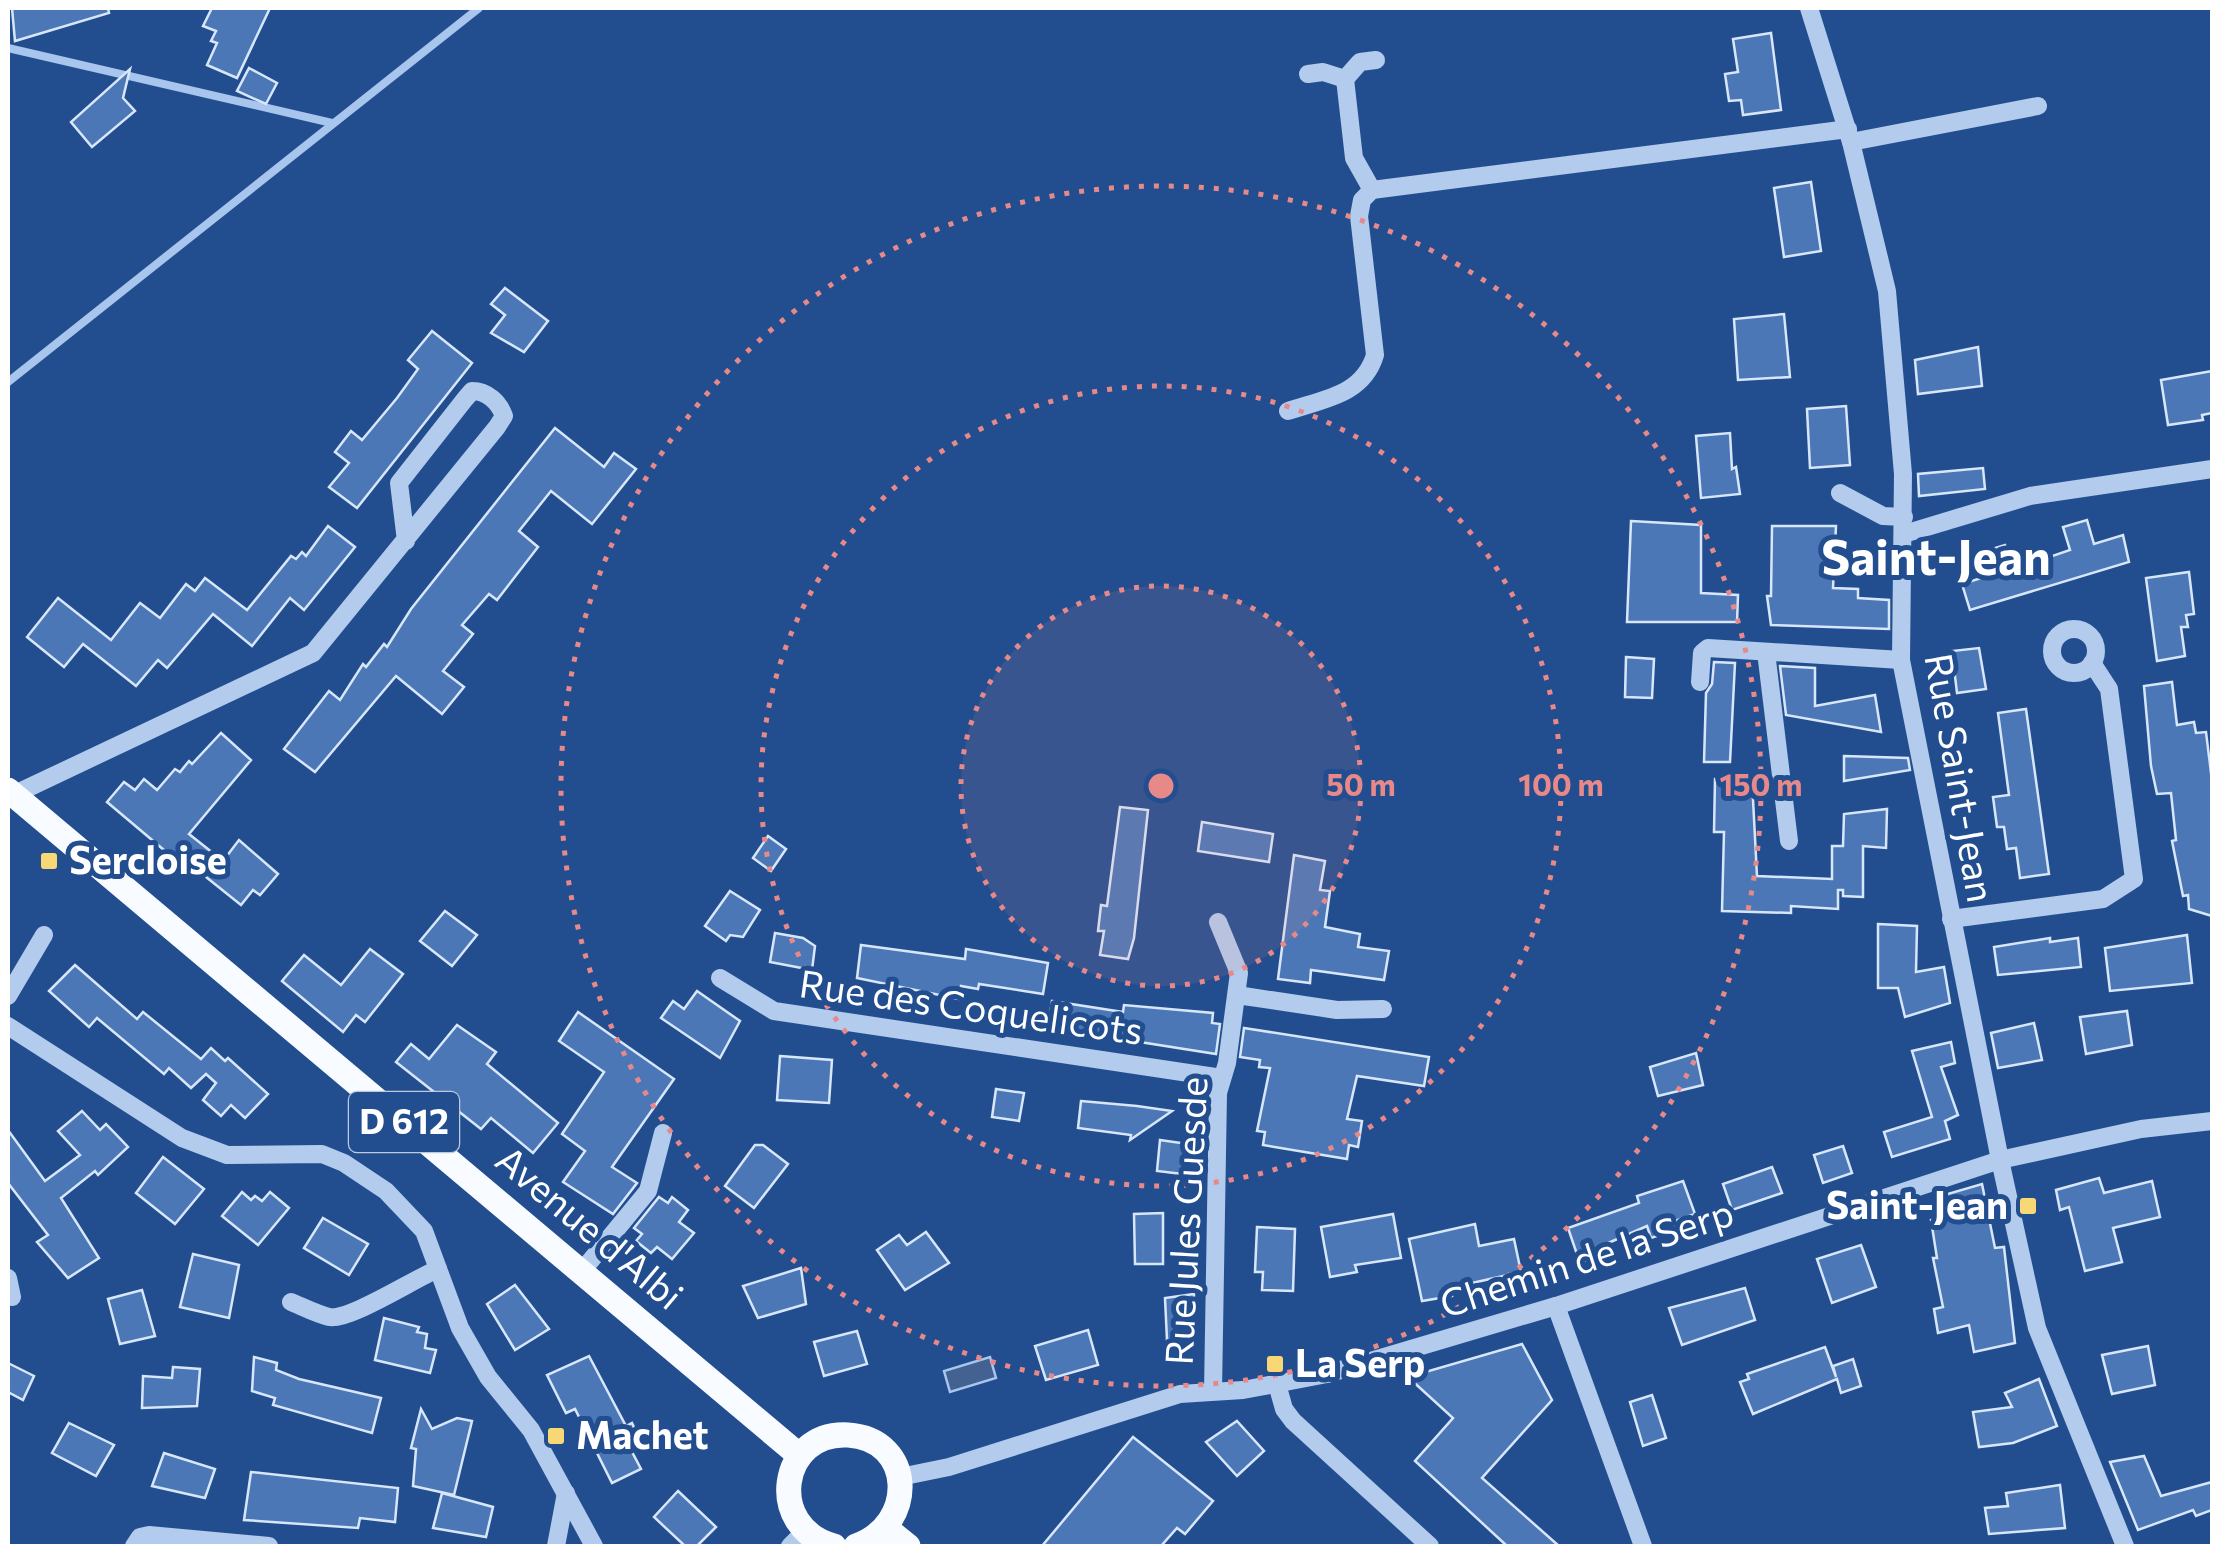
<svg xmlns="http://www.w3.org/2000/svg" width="2220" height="1554" font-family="Commissioner,sans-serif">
	<rect width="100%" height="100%" fill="#224e90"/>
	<path fill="#436292" stroke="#a7c5ed" stroke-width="2.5" d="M990 1357 996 1378 950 1392 944 1371Z"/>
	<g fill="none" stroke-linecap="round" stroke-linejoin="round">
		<g stroke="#a7c5ed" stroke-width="8">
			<path d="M8 48 332 123"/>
			<path d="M8 382 479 8"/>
		</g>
	</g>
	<g fill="#4b77b7" stroke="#d8e6f9" stroke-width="2.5">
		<path d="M12 8H108L109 13 15 41Z"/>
		<path d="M212 8H270L237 78 207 65 217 43 211 41 216 31 203 26Z"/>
		<path d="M1771 33 1781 110 1743 115 1741 100 1729 101 1725 74 1738 72 1733 39Z"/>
		<path d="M249 68 277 83 266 104 237 91Z"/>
		<path d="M130 69 123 98 135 111 92 147 71 122Z"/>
		<path d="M1811 182 1821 251 1784 257 1774 188Z"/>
		<path d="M505 288 548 321 524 352 491 333 505 315 491 304Z"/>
		<path d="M1784 314 1790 377 1738 380 1734 319Z"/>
		<path d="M432 331 472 363 357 508 329 487 349 463 335 452 351 431 362 440 397 398 418 369 408 360Z"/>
		<path d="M1978 347 1982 386 1918 394 1915 360Z"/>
		<path d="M2212 371V413L2202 415 2203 420 2168 425 2161 380Z"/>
		<path d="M1846 406 1850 465 1810 468 1807 409Z"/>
		<path d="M555 428 604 467 614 453 636 469 592 524 551 491 519 531 538 547 497 600 489 594 462 625 473 634 443 671 464 687 442 714 396 676 315 772 284 749 329 691 340 700 363 664 366 667 384 644 387 647 411 609Z"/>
		<path d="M1730 433 1732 469 1736 467 1740 494 1701 498 1696 436Z"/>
		<path d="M1983 468 1985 489 1919 496 1918 474Z"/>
		<path d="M2087 520 2094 544 2123 535 2129 562 1970 610 1962 584 1991 575 1985 551 2005 545 2008 553 2024 549 2029 564 2070 550 2063 527Z"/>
		<path d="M1631 521 1701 525V593L1738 595 1737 622H1627Z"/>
		<path d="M328 526 355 547 304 610 290 598 252 646 213 614 167 668 158 660 136 686 83 644 64 667 27 637 58 598 111 640 140 603 160 618 186 584 195 591 205 578 247 610 291 556 296 559 302 552 306 556Z"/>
		<path d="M1772 526H1836L1833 588 1858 589V598L1889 600V629L1771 625 1767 596H1771Z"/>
		<path d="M2189 572 2194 614 2186 615 2188 627H2181L2185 656 2157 661 2146 578Z"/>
		<path d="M1979 648 1986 689 1957 693 1952 651Z"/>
		<path d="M1626 657 1654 659 1652 698 1625 697Z"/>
		<path d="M1714 662 1735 663 1730 762H1704L1706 693 1712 684Z"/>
		<path d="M1780 666 1815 668V706L1875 695 1881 732 1786 715Z"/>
		<path d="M2172 682 2177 725 2194 722 2196 733 2206 732 2212 781V916L2189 909 2188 895 2183 896 2172 841 2176 840 2171 793 2157 794 2151 766 2144 686Z"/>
		<path d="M2026 709 2049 874 2020 878 2016 848 2007 849 2004 827H1997L1993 797 2009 795 1998 713Z"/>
		<path d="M221 733 251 760 189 834 223 861 239 840 278 874 260 895 253 890 241 905 181 857 177 861 107 802 124 782 135 790 144 779 157 790 175 769 180 772 189 761 192 764Z"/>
		<path d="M1844 756 1908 758 1910 770 1844 781Z"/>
		<path d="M1715 779 1752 780 1757 876 1832 879V846H1843L1844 814 1887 809 1886 848 1863 846V897L1843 896V890H1838V909L1791 906V913L1722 911 1724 832H1714Z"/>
		<path d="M1120 807 1148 810 1134 938 1128 959 1100 955 1104 931H1098L1101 905 1107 906Z"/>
		<path d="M1202 822 1273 834 1269 862 1198 851Z"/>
		<path d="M768 836 786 849 771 871 753 858Z"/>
		<path d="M1294 855 1325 861 1320 890 1330 891 1325 927 1360 934 1358 947 1389 951 1384 980 1311 970 1310 983 1278 979Z"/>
		<path d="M730 891 760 910 743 937 730 935 726 941 705 926Z"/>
		<path d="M445 911 477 935 452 966 420 941Z"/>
		<path d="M1878 924 1917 926 1916 972 1944 967 1950 1003 1905 1017 1898 988H1878Z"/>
		<path d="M775 933 803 938 815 946 812 970 770 962Z"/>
		<path d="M2187 935 2192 983 2110 991 2105 948Z"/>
		<path d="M2050 938V942L2078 938 2081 967 1998 975 1994 947Z"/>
		<path d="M861 945 965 959 966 949 1048 963 1043 994 979 984 978 989 961 986 959 999 857 978Z"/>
		<path d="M370 949 403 974 365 1022 356 1015 343 1032 282 981 304 955 341 985Z"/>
		<path d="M75 965 137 1019 143 1012 201 1059 211 1048 225 1061 228 1058 268 1094 245 1118 231 1105 221 1116 203 1100 216 1083 206 1074 191 1088 169 1068 164 1074 97 1018 89 1027 49 991Z"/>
		<path d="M697 991 740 1021 720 1058 661 1018 673 1001 684 1009Z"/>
		<path d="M1052 1001 1123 1012 1124 1005 1213 1013 1212 1023 1220 1024 1216 1054 1070 1031V1035L1047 1032Z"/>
		<path d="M2127 1011 2132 1045 2086 1054 2080 1017Z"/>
		<path d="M578 1012 674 1079 612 1167 637 1183 613 1214 563 1182 585 1151 562 1134 604 1072 559 1041Z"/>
		<path d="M2034 1023 2042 1060 1998 1068 1991 1033Z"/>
		<path d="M457 1025 496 1052 487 1064 558 1123 533 1153 491 1118 481 1129 396 1062 411 1044 429 1059Z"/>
		<path d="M1244 1028 1429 1057 1424 1086 1357 1076 1347 1119 1362 1121 1358 1147 1349 1145 1347 1159 1263 1145 1265 1132 1257 1131 1270 1068 1259 1067 1260 1060 1240 1057Z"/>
		<path d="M1951 1042 1955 1063 1941 1067 1958 1115 1945 1121 1950 1139 1892 1157 1884 1132 1932 1117 1912 1051Z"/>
		<path d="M1696 1053 1703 1085 1658 1096 1650 1067Z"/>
		<path d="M780 1056 832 1060 829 1103 777 1100Z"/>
		<path d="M996 1089 1024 1093 1019 1121 992 1117Z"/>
		<path d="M1081 1101 1137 1106 1172 1111 1130 1140 1131 1135 1078 1128Z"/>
		<path d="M82 1111 100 1130 106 1124 128 1147 98 1175 95 1171 61 1198 99 1258 68 1278 37 1242 48 1235 8 1183V1130L45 1181 80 1155 58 1131Z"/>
		<path d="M1160 1140 1188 1144 1183 1174 1157 1171Z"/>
		<path d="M755 1145H763L788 1164 754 1208 725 1186Z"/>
		<path d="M1843 1146 1852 1173 1823 1183 1814 1155Z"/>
		<path d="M163 1157 204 1189 175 1224 136 1193Z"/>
		<path d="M1772 1167 1782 1193 1732 1210 1723 1184Z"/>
		<path d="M2099 1178 2104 1193 2152 1181 2160 1217 2113 1228 2122 1262 2085 1271 2069 1207 2060 1210 2056 1190Z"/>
		<path d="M1683 1181 1695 1214 1672 1222 1675 1230 1651 1238 1647 1226 1606 1244 1609 1251 1580 1263 1568 1228 1639 1203 1637 1196Z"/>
		<path d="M1982 1184 1995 1248 2004 1247 2015 1343 1974 1352 1969 1325 1938 1333 1934 1309 1943 1307 1933 1258H1937L1931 1220 1949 1217 1944 1195Z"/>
		<path d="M242 1192 251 1200 255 1196 262 1201 270 1192 289 1208 258 1245 222 1216Z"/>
		<path d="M659 1197 668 1203 672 1197 688 1210 679 1222 694 1233 672 1259 657 1247 651 1253 636 1241 642 1234 634 1228Z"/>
		<path d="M1163 1213V1264H1135L1134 1214Z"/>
		<path d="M1393 1214 1401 1258 1355 1265 1357 1272 1330 1277 1321 1227Z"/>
		<path d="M323 1218 368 1244 349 1275 304 1248Z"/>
		<path d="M1475 1224 1479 1246 1514 1239 1521 1272 1450 1288 1452 1296 1422 1301 1409 1239Z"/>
		<path d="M1257 1227 1295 1229 1293 1291 1262 1290 1263 1272H1255Z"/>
		<path d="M926 1232 949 1263 905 1290 877 1250 899 1235 907 1245Z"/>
		<path d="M1861 1245 1876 1287 1832 1303 1817 1259Z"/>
		<path d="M193 1254 239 1265 229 1318 180 1307Z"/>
		<path d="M801 1268 806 1304 758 1318 743 1286Z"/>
		<path d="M515 1285 549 1329 515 1350 487 1304Z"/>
		<path d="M1745 1288 1755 1320 1682 1345 1669 1308Z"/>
		<path d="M142 1290 155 1336 120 1344 108 1299Z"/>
		<path d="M1194 1294 1193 1336 1167 1340 1165 1298Z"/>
		<path d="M384 1318 419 1327 417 1332 427 1334 425 1348 436 1350 430 1373 375 1360Z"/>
		<path d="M1088 1330 1098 1365 1046 1380 1035 1346Z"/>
		<path d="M857 1331 867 1364 824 1376 814 1342Z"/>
		<path d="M1522 1344 1552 1400 1482 1478 1559 1546H1507L1415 1461 1453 1418 1408 1377Z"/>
		<path d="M2148 1346 2155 1385 2112 1394 2102 1355Z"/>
		<path d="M1825 1347 1836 1377 1833 1366 1853 1359 1861 1386 1841 1393 1837 1379 1753 1414 1740 1382 1749 1379 1747 1374Z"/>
		<path d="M589 1356 626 1426 632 1423 641 1443 630 1448 641 1469 612 1483 575 1409 566 1413 547 1375Z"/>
		<path d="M254 1357 277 1363 276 1370 299 1379 381 1398 372 1433 273 1405 275 1398 252 1391Z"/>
		<path d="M8 1363 34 1376 23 1400 8 1392Z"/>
		<path d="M173 1367 200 1369 197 1406 142 1408 143 1376 172 1378Z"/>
		<path d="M2039 1379 2057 1426 2013 1443 1979 1447 1973 1412 2012 1407 2005 1393Z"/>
		<path d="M1652 1395 1666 1438 1643 1446 1630 1402Z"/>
		<path d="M421 1409 432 1429 457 1418 472 1421 454 1495 413 1486 416 1449 411 1448Z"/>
		<path d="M1237 1421 1264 1451 1237 1476 1206 1442Z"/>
		<path d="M69 1423 114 1445 96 1476 52 1453Z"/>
		<path d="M1133 1437 1213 1501 1185 1534 1177 1528 1161 1546H1042Z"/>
		<path d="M164 1453 215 1469 205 1498 152 1486Z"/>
		<path d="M2144 1456 2161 1496 2212 1482V1510L2196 1516 2193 1510 2138 1530 2110 1462Z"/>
		<path d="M251 1472 398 1488 395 1522 360 1518 358 1528 244 1520Z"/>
		<path d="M2060 1485 2065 1528 1989 1534 1985 1508 2008 1506 2006 1493Z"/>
		<path d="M678 1491 716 1527 697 1546H685L654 1517Z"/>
		<path d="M442 1493 493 1507 486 1537 433 1528Z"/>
	</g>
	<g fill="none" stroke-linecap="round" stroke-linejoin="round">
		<g stroke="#b3cbec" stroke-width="18">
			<path d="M1809 8 1851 142 1887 291 1903 474 1901 660 2000 1160 2037 1328 2125 1546"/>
			<path d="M1308 74 1323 72 1345 79 1360 62 1376 60"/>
			<path d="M1345 79 1354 158 1372 190"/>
			<path d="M1851 142 2038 106"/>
			<path d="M1288 411C1324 399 1363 395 1375 355L1359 216 1362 200 1372 190 1848 129"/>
			<path d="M1840 493 1883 516 1904 517"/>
			<path d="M1904 534 2030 496 2212 469"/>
			<circle cx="2074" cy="651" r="22"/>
			<path d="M1766 652 1789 841"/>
			<path d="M1700 682 1702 653 1708 648 1901 660"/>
			<path d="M13 795 313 653 497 427 504 416C499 402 487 391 472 391L465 399 399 483 406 541"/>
			<path d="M1951 919 2103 899 2134 879 2109 689 2092 663"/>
			<path d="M720 978 774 1011 1222 1078"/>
			<path d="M1237 995 1337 1010 1383 1009"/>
			<path d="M8 996 44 935"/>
			<path d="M8 1026 182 1138 227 1155 322 1154 344 1163 386 1191 424 1231 460 1328 488 1377 531 1430 594 1546"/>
			<path d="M582 1271 648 1191 663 1133"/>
			<path d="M8 1278 12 1297"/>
			<path d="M291 1302C303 1307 317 1314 329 1317 349 1321 414 1279 438 1269"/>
			<path d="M1556 1306 1643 1546"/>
			<path d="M1277 1384 1284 1409 1293 1421 1430 1546"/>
			<path d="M1213 1391 1218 1093 1227 1063 1239 973 1218 922"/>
			<path d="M900 1477 949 1467 1180 1394 1243 1390 1327 1374 1556 1306 2000 1160 2141 1129 2212 1121"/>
			<path d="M134 1546 140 1537 149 1535 269 1546"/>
			<path d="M556 1546 566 1493"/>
			<path d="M790 1546 804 1532"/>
		</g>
		<g stroke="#f8fbff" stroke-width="25">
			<path d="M8 790 800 1456"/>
			<path d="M887 1529 908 1546"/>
			<path d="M834 1546C765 1528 779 1431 848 1435 915 1439 917 1525 856 1546"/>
		</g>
	</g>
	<circle cx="1161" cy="786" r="200" fill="#e88989" fill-opacity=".12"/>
	<g fill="none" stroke="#e88989" stroke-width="5" stroke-dasharray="5 10">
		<circle cx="1161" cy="786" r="200"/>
		<circle cx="1161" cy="786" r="400"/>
		<circle cx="1161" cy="786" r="600"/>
	</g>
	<g fill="#f8d775" stroke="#224e90" stroke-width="4">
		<rect x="39" y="851" width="20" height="20" rx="5"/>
		<rect x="2018" y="1196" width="20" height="20" rx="5"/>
		<rect x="1265" y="1354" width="20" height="20" rx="5"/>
		<rect x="546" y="1426" width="20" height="20" rx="5"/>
	</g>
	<g text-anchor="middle" stroke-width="10" stroke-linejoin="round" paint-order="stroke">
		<rect fill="#224e90" stroke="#bdcade" stroke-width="2.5" x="349" y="1092" width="110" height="60" rx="8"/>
		<g font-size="35" font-weight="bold" fill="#fff">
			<text x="404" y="1134">D 612</text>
		</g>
		<g font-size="38" fill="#fff" stroke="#224e90">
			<text transform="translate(1959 778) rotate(80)" y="13">Rue Saint-Jean</text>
			<text transform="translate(971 1008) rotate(8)" y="13">Rue des Coquelicots</text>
			<text transform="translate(1187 1221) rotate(-87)" y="13">Rue Jules Guesde</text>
			<text transform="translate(589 1228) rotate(40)" y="13">Avenue d'Albi</text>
			<text transform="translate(1587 1259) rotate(-18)" y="13">Chemin de la Serp</text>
		</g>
		<g font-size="38" font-weight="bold" fill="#fff" stroke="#224e90" text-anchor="start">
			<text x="69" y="874">Sercloise</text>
			<text x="2008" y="1219" text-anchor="end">Saint-Jean</text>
			<text x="1295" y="1377">La Serp</text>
			<text x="576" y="1449">Machet</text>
		</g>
		<g font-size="48" font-weight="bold" fill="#fff" stroke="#224e90">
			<text x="1936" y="575">Saint-Jean</text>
		</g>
	</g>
	<circle cx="1161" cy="786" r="15" fill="#e88989" stroke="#224e90" stroke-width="5"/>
	<g font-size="30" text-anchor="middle" font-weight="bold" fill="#e88989" stroke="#224e90" stroke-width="10" stroke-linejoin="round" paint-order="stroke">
		<text x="1361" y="796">50 m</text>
		<text x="1561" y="796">100 m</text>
		<text x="1761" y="796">150 m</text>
	</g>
	<rect width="2220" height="1554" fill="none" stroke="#ffffff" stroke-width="20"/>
</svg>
